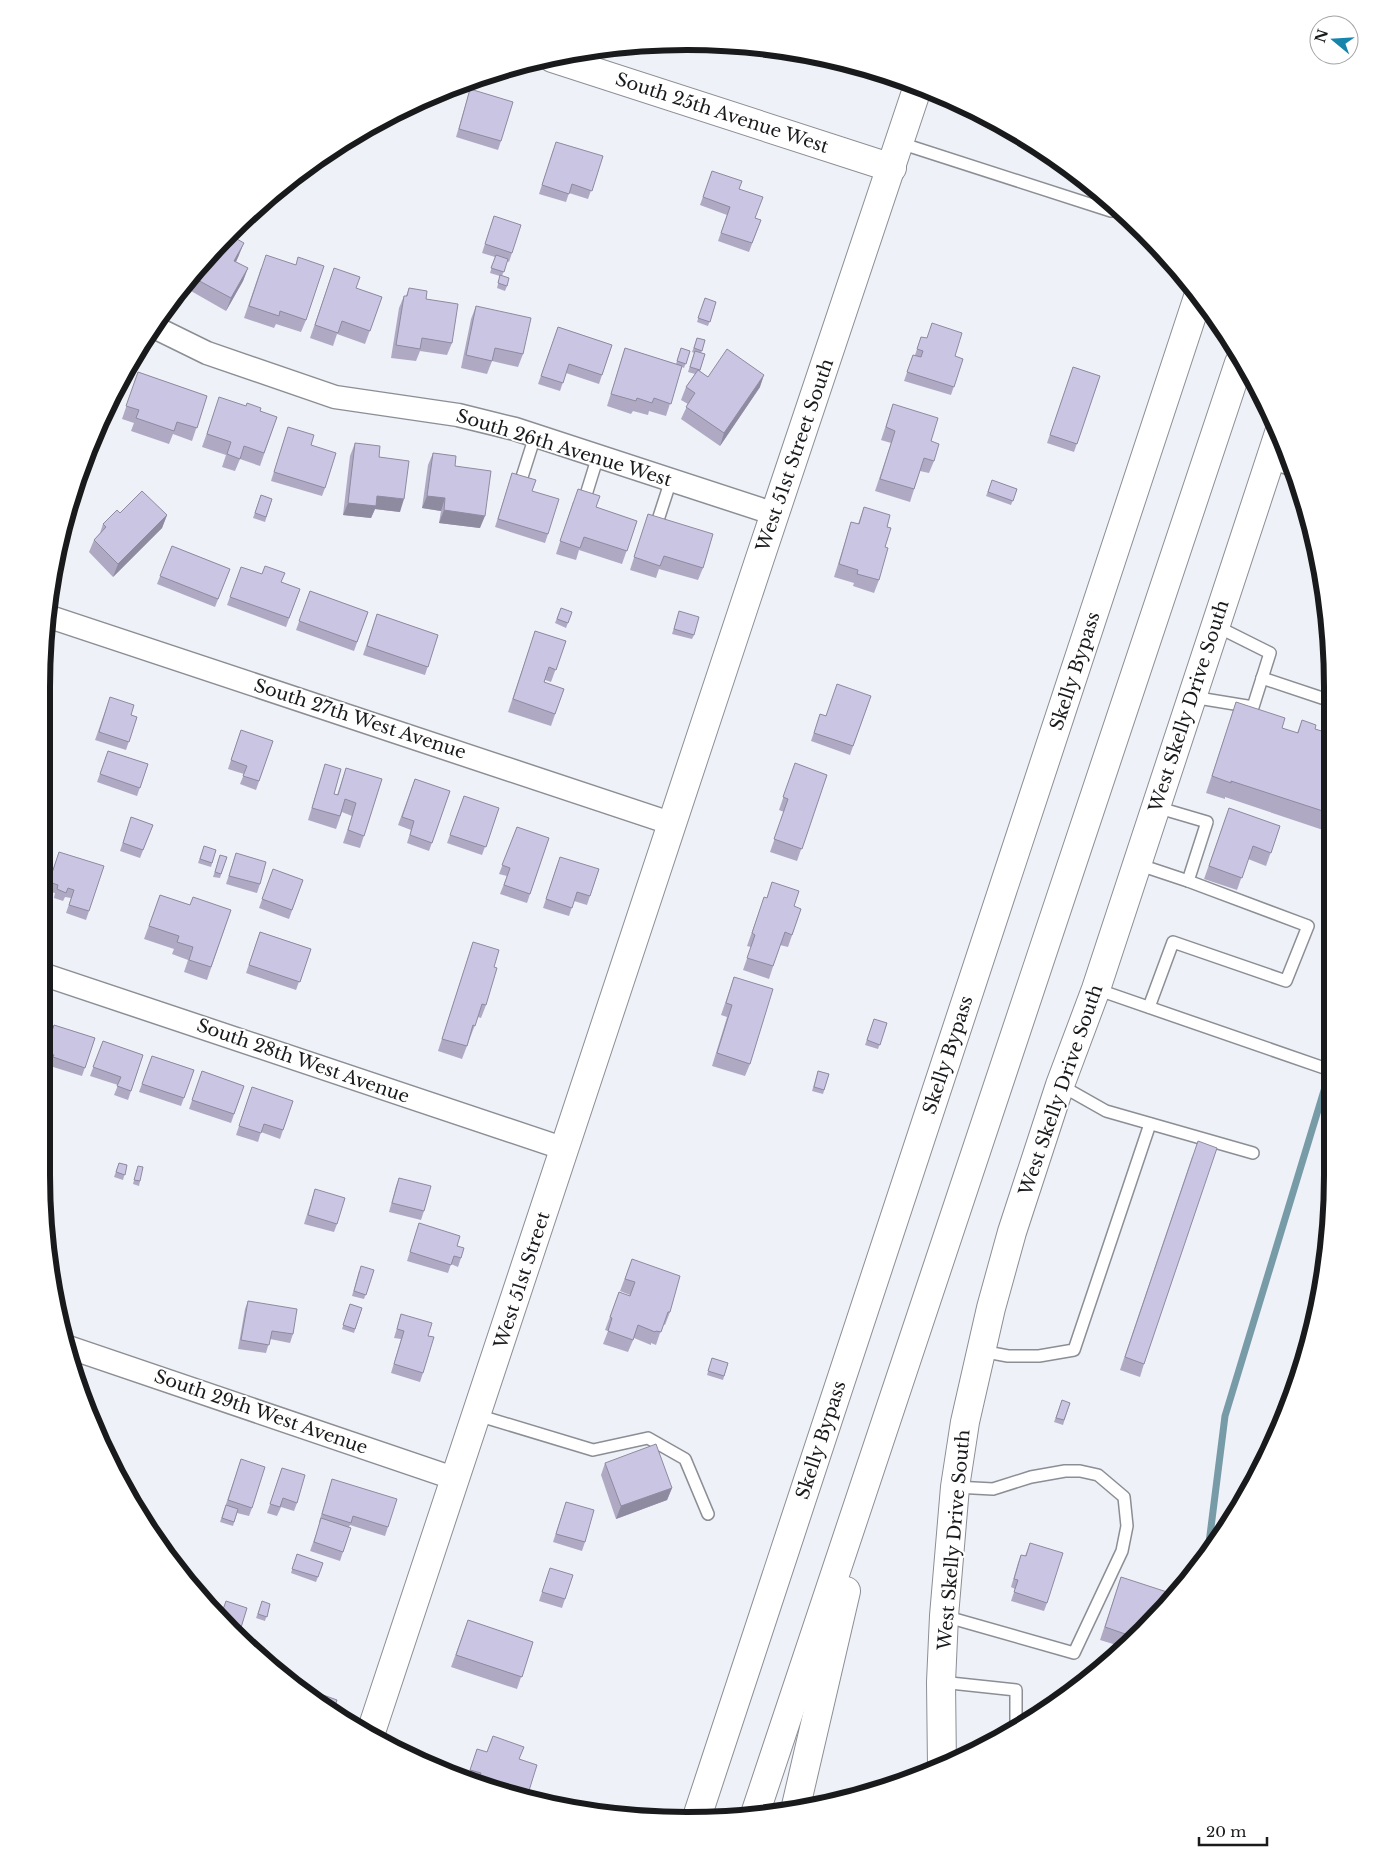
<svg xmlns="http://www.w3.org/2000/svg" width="1374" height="1862" font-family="'Libre Baskerville',serif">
	<rect width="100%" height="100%" fill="#eef1f8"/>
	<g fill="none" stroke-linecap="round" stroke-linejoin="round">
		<path stroke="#789ba8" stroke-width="7" d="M1208 1551 1225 1416 1326 1084"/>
		<defs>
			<g id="lane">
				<path d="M900 143 1111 211 1115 204"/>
				<path d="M1270 463 1292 470"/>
				<path d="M522 477 535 436"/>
				<path d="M585 498 598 456"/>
				<path d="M657 523 671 480"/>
				<path d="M1262 678 1328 700"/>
				<path d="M1192 697 1253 707 1270 653 1216 626"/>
				<path d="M1137 864 1188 881 1207 822 1156 807"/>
				<path d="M1096 989 1330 1070"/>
				<path d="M1149 1007 1173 942 1286 981 1308 926 1188 881"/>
				<path d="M1060 1085 1106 1111 1253 1153"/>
				<path d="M981 1351 1008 1356H1039L1074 1350 1150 1124"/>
				<path d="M477 1415 593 1450 648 1438 685 1459 708 1514"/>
				<path d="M944 1616 1074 1653 1122 1551 1127 1526 1124 1497 1098 1475 1080 1471H1065L1031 1477 993 1489 955 1487"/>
				<path d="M941 1682 1016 1690V1727"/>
			</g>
			<g id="street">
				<path d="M152 326 207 353 335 397 458 415 515 429 775 514"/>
				<path d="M47 616 673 824"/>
				<path d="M42 974 565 1149"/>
				<path d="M65 1346 456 1479"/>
			</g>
			<g id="secondary">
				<path d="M552 58 892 168"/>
				<path d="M370 1735 759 561 918 86"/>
				<path d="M942 1767 941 1682 944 1616 955 1487 965 1422 991 1308 1012 1232 1060 1085 1096 989 1279 433"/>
			</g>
			<g id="highway">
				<path d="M796 1806 846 1591"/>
				<path d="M755 1814 1239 363"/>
				<path d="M697 1817 1199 294"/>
			</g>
		</defs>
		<use href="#lane" stroke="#8b8e94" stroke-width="14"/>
		<use href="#street" stroke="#8b8e94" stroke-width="25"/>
		<use href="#secondary" stroke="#8b8e94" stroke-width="30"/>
		<use href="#highway" stroke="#8b8e94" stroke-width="30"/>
		<use href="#lane" stroke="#fff" stroke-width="11"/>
		<use href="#street" stroke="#fff" stroke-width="22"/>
		<use href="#secondary" stroke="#fff" stroke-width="28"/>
		<use href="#highway" stroke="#fff" stroke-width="28"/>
	</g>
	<g fill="#afa9c4">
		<path d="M789 51 819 58 816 66 787 56Z"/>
		<path d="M470 89 501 141 498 150 456 137Z"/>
		<path d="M972 111 1010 128 1021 136 970 119Z"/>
		<path d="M553 150 603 156 588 199 569 193 566 202 539 194Z"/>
		<path d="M712 171 739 189 755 218 761 220 749 252 718 241 727 215 700 205Z"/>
		<path d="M494 216 512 253 509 262 507 261 502 276 507 286 505 291 497 288 500 276 490 273 495 257 482 253Z"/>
		<path d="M228 234 239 255 236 262 248 268 243 281 226 311 184 287Z"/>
		<path d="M261 268 306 320 301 332 276 324 274 328 244 318Z"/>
		<path d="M334 268 356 288 382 297 365 344 337 334 333 346 310 338Z"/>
		<path d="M409 288 426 299 452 343 447 355 420 351 416 361 391 358 399 308 404 296H406Z"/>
		<path d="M705 298 716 302 708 326 697 322Z"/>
		<path d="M476 306 523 354 518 367 492 361 487 374 461 368 471 319Z"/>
		<path d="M558 327 612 345 599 384 566 373 560 391 538 384Z"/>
		<path d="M921 337 955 356 963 359 951 395 904 381 913 355H915Z"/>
		<path d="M697 338 705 340 701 353 705 354 700 371 708 377 760 387 720 446 681 419 688 404 681 400 686 387 695 374 688 372 694 353 692 352Z"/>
		<path d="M625 348 676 364 681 348 690 351 684 368 682 367 666 416 649 411 648 415 633 411 631 414 607 406Z"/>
		<path d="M1073 367 1100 376 1074 452 1047 443Z"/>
		<path d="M138 372 207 396 192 441 173 434 169 444 131 431 134 423 122 419Z"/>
		<path d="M893 404 931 441 934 461 929 473 920 471 910 502 875 491 891 443 881 440Z"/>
		<path d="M215 410 260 411 277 417 260 466 240 459 235 471 222 467 226 455 202 447Z"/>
		<path d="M288 427 311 445 325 488 322 496 271 481Z"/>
		<path d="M355 443 379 457 400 512 375 509 371 518 343 515 350 456Z"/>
		<path d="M433 453 455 466 480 528 439 523 441 511 422 508 428 465Z"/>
		<path d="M512 473 548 534 545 543 495 527Z"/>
		<path d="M992 480 1017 489 1011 505 986 496Z"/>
		<path d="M261 495 272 499 265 522 253 518Z"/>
		<path d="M573 502 596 507 637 521 622 564 579 550 576 560 556 554Z"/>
		<path d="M864 507 887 527 885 547 879 580 874 593 853 586 854 583 834 577 851 522 858 524Z"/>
		<path d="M120 513 167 515 162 528 113 577 89 552 94 540 100 533 103 524Z"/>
		<path d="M648 514 703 568 698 580 659 569 656 578 630 570Z"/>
		<path d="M172 546 230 569 215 607 157 584Z"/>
		<path d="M241 567 300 589 286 627 227 605Z"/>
		<path d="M310 591 368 612 354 651 296 630Z"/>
		<path d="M561 608 572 612 566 628 555 623Z"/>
		<path d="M377 614 438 635 425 675 363 655Z"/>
		<path d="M678 615 694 635 692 639 672 634Z"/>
		<path d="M535 631 566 641 551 682 545 680 544 682 564 689 551 726 508 712Z"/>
		<path d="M871 696 850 755 811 741 820 714 825 716Z"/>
		<path d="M110 697 131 715 137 717 126 750 95 740Z"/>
		<path d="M1236 702 1282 728 1297 733 1302 720 1315 729 1328 733 1329 832 1225 797V799L1206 793Z"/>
		<path d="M241 730 273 741 256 790 240 784 244 774 228 769Z"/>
		<path d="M108 751 148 764 137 796 97 782Z"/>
		<path d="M795 763 827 775 797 861 770 852 784 812 779 810Z"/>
		<path d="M325 764 334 794 337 795 346 768 382 779 360 848 343 843 352 816 342 812 336 829 308 820Z"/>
		<path d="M415 779 450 791 429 851 407 843 411 830 398 825Z"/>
		<path d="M464 796 499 808 482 855 447 843Z"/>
		<path d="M1229 808 1280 826 1266 866 1248 859 1237 890 1204 879Z"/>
		<path d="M131 817 153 825 140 858 120 851Z"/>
		<path d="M517 827 549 838 527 903 500 894 507 876 499 874Z"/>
		<path d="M204 846 216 850 211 867 198 863Z"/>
		<path d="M59 852 89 911 86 920 66 913 71 898 65 897 63 901 54 898 55 893 46 891Z"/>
		<path d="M236 853 260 884 257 893 226 884Z"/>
		<path d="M220 855 227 857 220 878 213 877Z"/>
		<path d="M557 865 599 869 587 905 574 901 569 916 543 908Z"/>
		<path d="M273 869 303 880 289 919 259 908Z"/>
		<path d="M772 882 794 906 801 909 788 947 780 945 769 979 743 970 751 947 747 946 760 909 767 898Z"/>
		<path d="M160 895 190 905 231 910 207 980 184 972 188 960 172 954 174 949 144 939Z"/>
		<path d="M260 932 311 949 296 990 246 973Z"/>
		<path d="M473 942 494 967 486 1005 481 1018 478 1017 462 1059 438 1051Z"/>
		<path d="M734 977 750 1064 745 1076 712 1066 727 1017 721 1015Z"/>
		<path d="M874 1019 887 1023 878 1049 865 1045Z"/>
		<path d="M54 1025 95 1038 82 1076 50 1066 51 1063 42 1060Z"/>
		<path d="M103 1041 143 1055 128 1100 114 1095 118 1085 90 1076Z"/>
		<path d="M152 1056 194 1070 181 1106 139 1092Z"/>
		<path d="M202 1071 244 1086 231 1123 189 1109Z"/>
		<path d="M818 1071 829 1074 823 1094 812 1091Z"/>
		<path d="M252 1087 293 1101 280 1139 261 1132 258 1142 236 1135Z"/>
		<path d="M1193 1154 1144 1364 1140 1377 1120 1370Z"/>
		<path d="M119 1163 127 1165 123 1180 114 1177Z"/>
		<path d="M138 1166 140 1181 139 1186 133 1184Z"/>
		<path d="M399 1178 424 1211 421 1220 389 1212 396 1186Z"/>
		<path d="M315 1189 337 1224 334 1232 304 1224Z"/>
		<path d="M419 1223 457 1246 461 1258 458 1267 451 1264 448 1273 407 1261Z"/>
		<path d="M632 1259 670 1312 665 1325 663 1324 656 1345 651 1343V1345L634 1338 628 1352 603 1344 608 1331 605 1330 619 1292 630 1296V1295L620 1291Z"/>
		<path d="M374 1270 364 1299 352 1296 359 1271Z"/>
		<path d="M248 1301 293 1334 290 1343 270 1339 266 1353 238 1349 245 1309Z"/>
		<path d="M350 1304 362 1308 354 1333 342 1329Z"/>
		<path d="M401 1314 428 1336 423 1373 420 1382 391 1373 401 1339 394 1338Z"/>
		<path d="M712 1358 728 1363 723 1380 707 1375Z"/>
		<path d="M1062 1400 1070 1403 1063 1425 1054 1422Z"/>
		<path d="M241 1459 252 1508 249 1516 237 1513 233 1526 220 1522Z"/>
		<path d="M605 1463 672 1488 667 1500 616 1519 601 1475Z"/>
		<path d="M282 1468 297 1503 294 1511 281 1507 277 1516 267 1513Z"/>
		<path d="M332 1479 388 1527 385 1536 350 1525 349 1527 351 1528 340 1561 310 1551 320 1523 319 1522Z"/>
		<path d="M566 1502 585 1542 582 1551 553 1542Z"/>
		<path d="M1030 1543 1047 1603 1044 1611 1011 1601 1015 1589 1011 1587 1018 1563 1021 1555 1025 1556Z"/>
		<path d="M297 1554 323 1563 316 1582 291 1573Z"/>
		<path d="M550 1568 565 1599 562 1608 539 1601Z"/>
		<path d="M1121 1577 1166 1607 1123 1647 1100 1640Z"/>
		<path d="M262 1601 270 1604 265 1621 256 1618Z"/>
		<path d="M247 1608 238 1638 231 1632 220 1618Z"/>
		<path d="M468 1620 533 1642 517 1689 451 1667Z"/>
		<path d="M493 1736 519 1759 527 1797 468 1777 477 1749 487 1752Z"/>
	</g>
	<g fill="#8e8aa0">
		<path d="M244 243 239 255 230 274 234 261Z"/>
		<path d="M248 268 243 281 226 311 231 298Z"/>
		<path d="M764 375 760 387 720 446 724 433Z"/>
		<path d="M377 496 404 499 400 512 375 509 371 518 343 515 348 503Z"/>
		<path d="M427 496 445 498 441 511 422 508Z"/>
		<path d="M444 510 485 516 480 528 439 523Z"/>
		<path d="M167 515 162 528 113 577 118 564Z"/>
		<path d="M672 1488 667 1500 616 1519 621 1506Z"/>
	</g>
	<g fill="#cbc5e4" stroke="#8e8aa0">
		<path d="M470 89 513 102 501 141 459 129Z"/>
		<path d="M556 142 603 156 592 191 572 184 569 194 542 185Z"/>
		<path d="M712 171 742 181 739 189 763 197 755 218 761 220 752 243 721 233 730 207 703 197Z"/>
		<path d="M494 216 521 225 512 253 485 244Z"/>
		<path d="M228 234 244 243 234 261 248 268 231 298 192 277Z"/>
		<path d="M266 255 296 265 298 257 324 266 306 320 280 311 279 316 249 306Z"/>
		<path d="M496 255 508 259 504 272 491 268Z"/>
		<path d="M334 268 360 277 356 288 382 297 370 331 342 321 338 333 315 325Z"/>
		<path d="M500 275 509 278 507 286 498 283Z"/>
		<path d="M409 288 427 291 426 299 458 304 452 343 422 338 420 349 396 345 404 296H407Z"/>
		<path d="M705 298 716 302 710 322 698 318Z"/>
		<path d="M476 306 531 318 523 354 495 348 492 361 466 355Z"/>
		<path d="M932 323 962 333 955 356 963 359 954 387 907 372 913 355 921 357 923 351 917 349 921 337 927 338Z"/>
		<path d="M558 327 612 345 602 375 569 364 563 383 541 376Z"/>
		<path d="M697 338 705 340 702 351 694 348Z"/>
		<path d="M625 348 682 366 671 404 654 398 652 403 637 398 636 401 611 394Z"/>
		<path d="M681 348 690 351 686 364 677 361Z"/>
		<path d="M727 349 764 375 724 433 686 407 695 393 686 387 698 370 708 377Z"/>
		<path d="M695 351 705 354 700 370 690 367Z"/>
		<path d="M1073 367 1100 376 1077 444 1050 435Z"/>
		<path d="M138 372 207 396 197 428 177 422 174 431 136 418 139 410 126 406Z"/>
		<path d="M219 397 246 406 247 403 261 408 260 411 277 417 264 453 244 446 240 459 227 454 231 442 207 434Z"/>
		<path d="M893 404 938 418 931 441 939 444 934 461 924 458 914 489 880 479 895 431 886 427Z"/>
		<path d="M288 427 314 435 311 445 336 453 325 488 274 472Z"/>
		<path d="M355 443 380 446 379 457 409 461 404 499 377 496 376 506 348 503Z"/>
		<path d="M433 453 456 456 455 466 491 471 485 516 444 510 445 498 427 496Z"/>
		<path d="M512 473 536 480 532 491 559 499 548 534 498 519Z"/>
		<path d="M992 480 1017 489 1013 501 988 492Z"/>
		<path d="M578 489 600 496 596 507 637 521 627 551 584 537 580 548 560 541Z"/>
		<path d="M142 491 167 515 118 564 94 540 106 527 103 524 117 510 120 513Z"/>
		<path d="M261 495 272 499 266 517 255 513Z"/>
		<path d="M864 507 890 515 887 527 891 528 885 547 888 548 879 580 857 574 858 570 839 564 851 522 859 524Z"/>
		<path d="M648 514 713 534 703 568 664 556 660 566 634 557Z"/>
		<path d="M172 546 230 569 218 599 160 576Z"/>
		<path d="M265 566 285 573 281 582 300 589 289 618 230 597 241 567 262 574Z"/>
		<path d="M310 591 368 612 357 642 299 621Z"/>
		<path d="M561 608 572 612 568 623 557 619Z"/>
		<path d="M679 611 699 617 694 635 674 629Z"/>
		<path d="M377 614 438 635 428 667 367 646Z"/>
		<path d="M535 631 566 641 556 670 549 667 544 682 564 689 555 714 513 699Z"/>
		<path d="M43 661 49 664 43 684Z"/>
		<path d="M837 684 871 696 853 746 814 733 820 714 826 716Z"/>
		<path d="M110 697 134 705 131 715 137 717 129 742 99 732Z"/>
		<path d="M1236 702 1285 718 1282 728 1298 733 1302 720 1316 725 1315 729 1328 733 1329 813 1231 781V783L1212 776Z"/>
		<path d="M241 730 273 741 259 781 243 776 247 766 231 760Z"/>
		<path d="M108 751 148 764 140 788 100 774Z"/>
		<path d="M795 763 827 775 802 849 774 839 788 799 783 797Z"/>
		<path d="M325 764 341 769 334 794 338 795 346 768 382 779 364 836 348 830 356 803 345 799 340 816 312 808Z"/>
		<path d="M415 779 450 791 432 843 410 835 414 821 402 817Z"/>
		<path d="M42 792 46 793 42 803Z"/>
		<path d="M464 796 499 808 486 847 450 835Z"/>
		<path d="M1229 808 1280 826 1271 853 1253 846 1242 878 1209 866Z"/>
		<path d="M131 817 153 825 143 850 123 843Z"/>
		<path d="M517 827 549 838 530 894 504 885 510 868 502 865Z"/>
		<path d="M204 846 216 850 212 863 200 859Z"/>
		<path d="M59 852 104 866 89 911 69 905 74 890 68 888 66 893 57 889 58 885 49 882Z"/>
		<path d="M236 853 266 862 260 884 229 876Z"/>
		<path d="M220 855 227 857 221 874 215 872Z"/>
		<path d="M560 857 599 869 590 896 577 892 572 908 546 899Z"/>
		<path d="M273 869 303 880 292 910 262 899Z"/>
		<path d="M772 882 799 891 794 906 801 909 792 935 785 932 773 966 747 958 755 935 752 933 764 897 767 898Z"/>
		<path d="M160 895 190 905 193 897 231 910 211 967 189 960 193 947 177 942 179 936 149 926Z"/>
		<path d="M260 932 311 949 300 982 249 965Z"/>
		<path d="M473 942 499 950 494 967 497 968 486 1005 482 1004 475 1026 473 1025 467 1046 442 1039Z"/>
		<path d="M734 977 773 989 750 1064 717 1053 732 1005 726 1003Z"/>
		<path d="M874 1019 887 1023 880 1045 867 1040Z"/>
		<path d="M54 1025 95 1038 85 1068 53 1057 54 1055 45 1052Z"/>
		<path d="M103 1041 143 1055 131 1091 117 1086 121 1077 93 1067Z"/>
		<path d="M152 1056 194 1070 184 1098 142 1084Z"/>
		<path d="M202 1071 244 1086 234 1114 192 1100Z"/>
		<path d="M818 1071 829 1074 824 1090 814 1087Z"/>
		<path d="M252 1087 293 1101 283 1130 264 1124 261 1133 239 1126Z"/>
		<path d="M1198 1141 1217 1148 1144 1364 1125 1357Z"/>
		<path d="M119 1163 127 1165 125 1175 116 1172Z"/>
		<path d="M138 1166 143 1167 140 1181 134 1180Z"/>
		<path d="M399 1178 431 1186 424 1211 392 1203Z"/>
		<path d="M315 1189 345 1198 337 1224 308 1215Z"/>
		<path d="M419 1223 460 1236 457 1246 464 1248 461 1258 454 1256 451 1265 410 1252Z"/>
		<path d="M632 1259 680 1276 670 1312H668L661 1332 656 1331 655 1332 638 1325 633 1340 608 1331 612 1318 610 1317 619 1292 630 1296 635 1282 625 1279Z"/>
		<path d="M361 1266 374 1270 366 1295 354 1291Z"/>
		<path d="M248 1301 297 1309 293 1334 272 1331 269 1345 241 1340Z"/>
		<path d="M350 1304 362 1308 355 1329 343 1325Z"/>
		<path d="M401 1314 432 1323 428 1336 434 1337 423 1373 394 1364 404 1331 397 1329Z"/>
		<path d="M712 1358 728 1363 724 1376 708 1371Z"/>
		<path d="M1062 1400 1070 1403 1064 1420 1056 1418Z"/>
		<path d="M656 1444 672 1488 621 1506 605 1463Z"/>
		<path d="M241 1459 265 1467 252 1508 228 1500Z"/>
		<path d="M282 1468 305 1475 297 1503 283 1498 280 1507 270 1504Z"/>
		<path d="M332 1479 397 1499 388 1527 353 1516 351 1523 322 1514Z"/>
		<path d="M566 1502 594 1510 585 1542 556 1534Z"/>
		<path d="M226 1505 238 1509 234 1522 222 1518Z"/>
		<path d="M321 1518 351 1528 343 1552 314 1542Z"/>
		<path d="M1030 1543 1063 1553 1047 1603 1014 1592 1018 1580 1014 1579 1021 1555 1026 1556Z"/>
		<path d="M297 1554 323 1563 318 1577 292 1569Z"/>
		<path d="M550 1568 573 1575 565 1599 542 1592Z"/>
		<path d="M1121 1577 1170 1593 1166 1607 1134 1637 1105 1627Z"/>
		<path d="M226 1601 247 1608 239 1634 230 1631 220 1618Z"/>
		<path d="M262 1601 270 1604 267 1617 258 1614Z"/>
		<path d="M468 1620 533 1642 522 1677 456 1655Z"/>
		<path d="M285 1679 303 1685 300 1691 294 1687Z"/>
		<path d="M312 1691 337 1700 333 1712 310 1697Z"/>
		<path d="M493 1736 524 1747 519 1759 537 1765 527 1797 478 1780 481 1773 470 1770 477 1749 487 1752Z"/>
	</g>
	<g text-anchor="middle" stroke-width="4" stroke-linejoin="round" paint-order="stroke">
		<g font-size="18" fill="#191a1c" stroke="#fff">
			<text transform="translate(722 113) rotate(18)" y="6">South 25th Avenue West</text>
			<text transform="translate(564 448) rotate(17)" y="6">South 26th Avenue West</text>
			<text transform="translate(795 455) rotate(-71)" y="6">West 51st Street South</text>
			<text transform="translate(1075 671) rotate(-72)" y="6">Skelly Bypass</text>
			<text transform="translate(1189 706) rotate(-72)" y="6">West Skelly Drive South</text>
			<text transform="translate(360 719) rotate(18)" y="6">South 27th West Avenue</text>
			<text transform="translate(948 1055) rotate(-72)" y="6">Skelly Bypass</text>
			<text transform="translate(303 1061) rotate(19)" y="6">South 28th West Avenue</text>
			<text transform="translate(1061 1090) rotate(-71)" y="6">West Skelly Drive South</text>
			<text transform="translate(522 1280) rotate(-72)" y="6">West 51st Street</text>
			<text transform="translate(261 1412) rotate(19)" y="6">South 29th West Avenue</text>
			<text transform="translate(821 1440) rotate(-72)" y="6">Skelly Bypass</text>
			<text transform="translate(954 1540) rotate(-85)" y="6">West Skelly Drive South</text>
		</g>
	</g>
	<path d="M0 0H1374V1862H0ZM687 50H687A637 637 0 0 1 1324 687V1175A637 637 0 0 1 687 1812H687A637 637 0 0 1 50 1175V687A637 637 0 0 1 687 50Z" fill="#fff" fill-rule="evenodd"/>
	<path fill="none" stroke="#191a1c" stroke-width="6" d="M687 50H687A637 637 0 0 1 1324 687V1175A637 637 0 0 1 687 1812H687A637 637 0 0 1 50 1175V687A637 637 0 0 1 687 50Z"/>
	<g transform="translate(1334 40) rotate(288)"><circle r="24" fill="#ffffff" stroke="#a3a3a4"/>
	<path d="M0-4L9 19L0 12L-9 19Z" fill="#1685ac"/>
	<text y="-8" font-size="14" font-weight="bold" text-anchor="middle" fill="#191a1c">N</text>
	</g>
	<path d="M1199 1837v8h68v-8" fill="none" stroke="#191a1c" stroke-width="2.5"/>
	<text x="1206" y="1837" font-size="15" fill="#191a1c" stroke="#ffffff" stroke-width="4" paint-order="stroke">20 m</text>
</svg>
